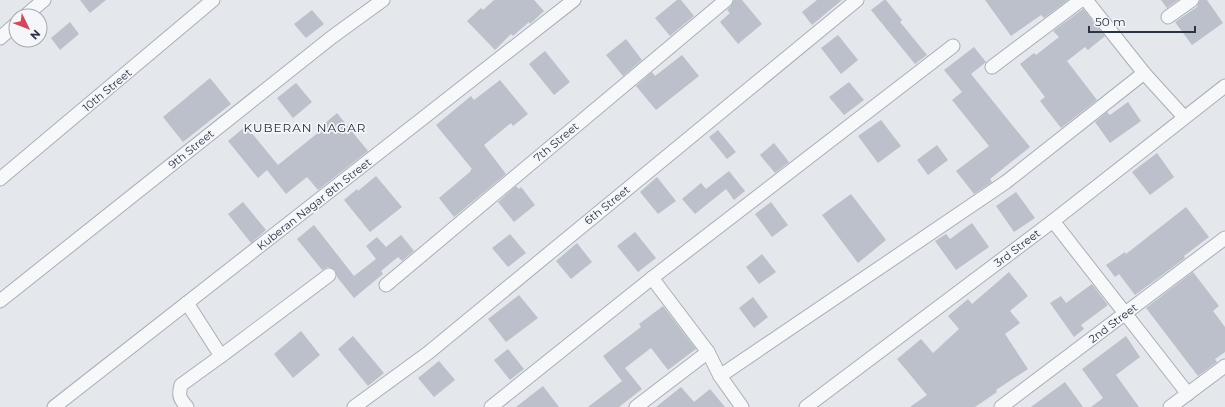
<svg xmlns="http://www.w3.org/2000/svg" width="1225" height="407" font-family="Montserrat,sans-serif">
	<rect width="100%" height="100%" fill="#e4e7ec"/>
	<g fill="#bbc0ca">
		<path d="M80 0H106L90 13Z"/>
		<path d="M494 0H534L544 11 530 24 529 22 513 36 511 34 495 50 467 21 481 8 483 10Z"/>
		<path d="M677 0H681L694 16 670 36 655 18Z"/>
		<path d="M734 0H742L762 24 738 44 720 22 730 13 727 10 731 6Z"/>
		<path d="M817 0H842L812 25 802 12Z"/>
		<path d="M884 0H886L902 20 900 22 927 55 915 64 871 10Z"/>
		<path d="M985 0H1068L1044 18 1041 15 1011 36Z"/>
		<path d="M1161 0H1178L1167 8Z"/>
		<path d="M1200 0H1207L1223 23 1192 45 1175 22 1197 7Z"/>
		<path d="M1083 9 1105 36 1088 50 1085 47 1067 61 1097 100 1061 128 1040 101 1045 97 1020 64 1034 53 1036 55 1059 37 1053 31Z"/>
		<path d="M312 10 324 24 306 38 294 24Z"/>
		<path d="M70 22 79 34 60 50 51 38Z"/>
		<path d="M838 35 858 60 841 74 821 48Z"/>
		<path d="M626 39 642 60 623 76 606 55Z"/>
		<path d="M974 47 986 62 971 74 1030 147 990 179 992 182 974 194 956 171 989 146 952 100 962 92 944 70Z"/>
		<path d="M545 51 570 82 554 95 529 64Z"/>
		<path d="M682 55 699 76 656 110 636 86 652 72 655 76Z"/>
		<path d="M210 78 231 104 183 142 163 117Z"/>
		<path d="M500 80 528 114 513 126 511 123 484 145 506 174 454 217 439 198 471 171 470 170 472 169 436 125 471 96 474 100Z"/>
		<path d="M849 82 864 100 844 115 829 97Z"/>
		<path d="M296 83 312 102 293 118 277 98Z"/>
		<path d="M1128 102 1141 121 1110 143 1095 122 1107 112 1110 115Z"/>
		<path d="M337 113 368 151 318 190 307 177 286 194 267 170 258 178 228 141 246 126 278 165 319 132 317 130Z"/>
		<path d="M881 120 901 146 878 163 858 136Z"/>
		<path d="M718 130 736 152 727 159 709 137Z"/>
		<path d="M774 143 789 162 775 173 760 155Z"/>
		<path d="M937 145 948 160 928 175 917 160Z"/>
		<path d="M1157 153 1174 177 1150 195 1132 172Z"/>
		<path d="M729 171 745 191 734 200 726 189 695 214 682 199 701 183 706 189Z"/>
		<path d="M376 176 402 207 370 232 344 200 357 189 358 191Z"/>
		<path d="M657 177 676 201 658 214 640 192Z"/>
		<path d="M516 186 519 189 521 187 535 205 514 222 498 202Z"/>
		<path d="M1016 192 1035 218 1014 232 996 206Z"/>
		<path d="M851 194 886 240 858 263 822 215Z"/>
		<path d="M243 202 266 230 251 243 228 214Z"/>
		<path d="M771 202 788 225 772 237 755 214Z"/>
		<path d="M1186 207 1209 237 1184 256 1185 258 1135 295 1119 274 1115 277 1106 265 1125 252 1126 254Z"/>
		<path d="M972 223 989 247 956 270 935 241 946 234 950 239Z"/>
		<path d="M314 225 354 276 376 259 366 246 377 237 386 247 401 235 414 251 402 261 398 257 381 271 383 274 354 298 337 277 335 270 328 267 322 270 297 239Z"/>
		<path d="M635 232 656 258 638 272 617 246Z"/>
		<path d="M510 234 526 253 508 267 492 248Z"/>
		<path d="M577 243 592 262 571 279 556 261Z"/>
		<path d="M762 254 776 272 759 284 746 267Z"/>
		<path d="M1009 272 1028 296 1010 311 1020 323 1005 334 1028 369 996 390 997 392 975 407H910L927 395 897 359 921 339 933 353 959 329 948 316 968 299 972 304Z"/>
		<path d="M1193 272 1219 306 1213 311 1225 327V352L1215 359 1217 362 1198 376 1146 308Z"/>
		<path d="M1092 284 1108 305 1081 325 1084 329 1074 337 1050 303 1061 296 1066 303Z"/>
		<path d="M519 295 538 318 506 342 488 319Z"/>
		<path d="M753 297 768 317 754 328 739 308Z"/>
		<path d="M663 306 696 349 668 370 651 348 625 368 642 389 619 407H588L622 381 603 356 641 327 639 324Z"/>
		<path d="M301 331 320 355 293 378 274 354Z"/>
		<path d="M353 336 384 373 368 386 338 349Z"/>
		<path d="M1126 336 1140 357 1116 375 1139 407H1091L1103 398 1082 369Z"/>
		<path d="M508 349 524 369 510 380 494 360Z"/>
		<path d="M439 361 455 380 434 397 418 378Z"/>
		<path d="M1065 382 1083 407H1031Z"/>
		<path d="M543 386 559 407H516Z"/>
		<path d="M681 387 694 402 710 389 725 407H656Z"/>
	</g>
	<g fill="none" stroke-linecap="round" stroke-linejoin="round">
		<defs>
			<g id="minor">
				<path d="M1086 0 1144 73 1184 117"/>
				<path d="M25 16 44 0"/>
				<path d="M1168 17 1192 0"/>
				<path d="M0 38 16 24"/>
				<path d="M992 67 1081 0"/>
				<path d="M0 179 213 0"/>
				<path d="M1053 221 1188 394"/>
				<path d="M652 278 708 352 720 376 742 407"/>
				<path d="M386 285 726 0"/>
				<path d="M0 301 332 37 383 0"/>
				<path d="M187 303 221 356 181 385C178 396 180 399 187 407"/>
				<path d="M221 356 329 275"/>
				<path d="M720 376 1006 182 1144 73"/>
				<path d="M54 407 574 0"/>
				<path d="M354 407 428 353 857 0"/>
				<path d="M491 407 652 278 953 46"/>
				<path d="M636 407 708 352"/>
				<path d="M806 407 1053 221 1225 86"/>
				<path d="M1001 407 1225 238"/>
				<path d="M1170 407 1225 366"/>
			</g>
		</defs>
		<use href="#minor" stroke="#a9aeb7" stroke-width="15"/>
		<use href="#minor" stroke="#f7f8fa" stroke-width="13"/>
	</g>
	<g text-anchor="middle" stroke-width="3.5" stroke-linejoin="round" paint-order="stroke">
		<g font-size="11" fill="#2b3445" stroke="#f4f6f9">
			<text transform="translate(107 90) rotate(-40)" y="4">10th Street</text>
			<text transform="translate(556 142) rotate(-40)" y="4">7th Street</text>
			<text transform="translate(191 149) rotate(-39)" y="4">9th Street</text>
			<text transform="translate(314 204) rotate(-38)" y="4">Kuberan Nagar 8th Street</text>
			<text transform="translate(607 205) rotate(-39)" y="4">6th Street</text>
			<text transform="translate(1017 248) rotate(-37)" y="4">3rd Street</text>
			<text transform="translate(1113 323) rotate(-37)" y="4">2nd Street</text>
		</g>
		<g font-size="12" letter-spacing="1" fill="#1d2536" stroke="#f4f6f9">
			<text x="305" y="132">KUBERAN NAGAR</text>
		</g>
	</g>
	<g transform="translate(28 28) rotate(133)"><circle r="19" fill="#f4f6f9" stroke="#a4a8b1"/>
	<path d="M0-3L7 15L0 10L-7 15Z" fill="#d1495b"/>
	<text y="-6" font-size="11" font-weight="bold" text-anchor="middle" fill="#2b3445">N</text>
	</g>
	<path d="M1089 26v6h106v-6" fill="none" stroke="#2b3445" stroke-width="2"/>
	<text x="1095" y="26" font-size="12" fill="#2b3445" stroke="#f4f6f9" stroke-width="3" paint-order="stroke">50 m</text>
</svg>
